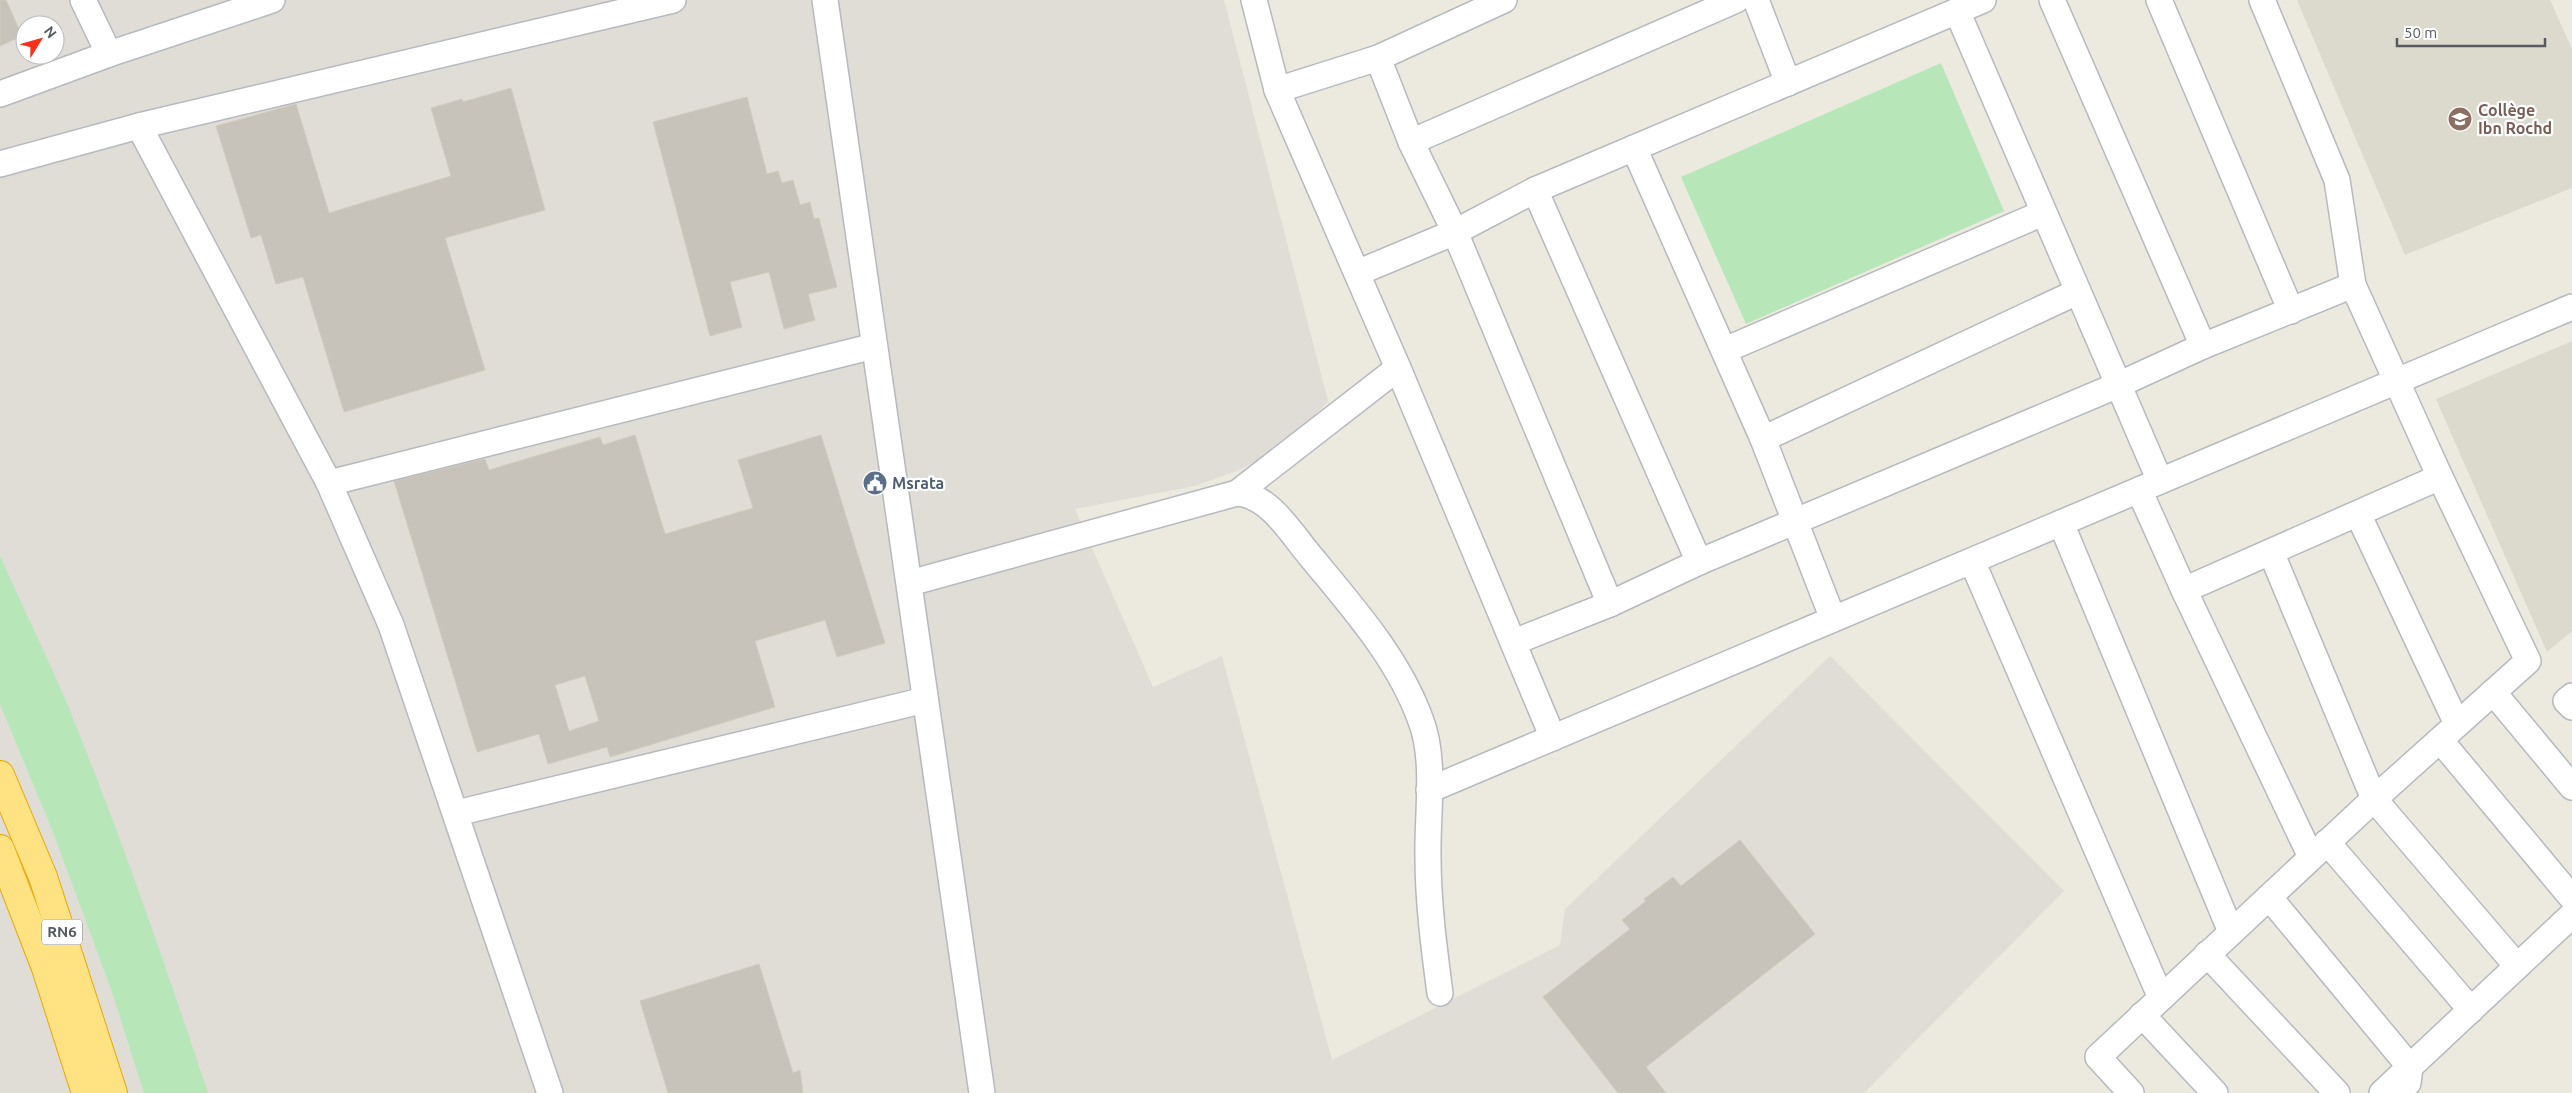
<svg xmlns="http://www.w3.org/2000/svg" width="2572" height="1093" font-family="Ubuntu,sans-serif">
	<rect width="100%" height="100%" fill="#eceade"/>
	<path fill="#dfddd6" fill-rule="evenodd" d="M0 0H1224L1328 401 1296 436 1278 450 1237 471 1195 486 1075 509 1153 687 1222 656 1332 1060 1560 945 1565 909 1830 656 2064 891 1864 1093H0ZM25 25H55V55H25Z"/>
	<g fill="#dcd9cd">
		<path d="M2297 0H2550L2572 49V188L2405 255Z"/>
		<path d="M2572 341V631L2547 652 2436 399Z"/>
	</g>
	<g fill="#b7e7b9">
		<path d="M1941 63 2004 211 1746 324 1681 177Z"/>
		<path d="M0 556C22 605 45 652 66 701 119 830 164 961 208 1093H144L112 992 53 832 0 704Z"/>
	</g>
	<g fill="#c7c3bb" stroke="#d1cbbc" fill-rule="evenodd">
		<path d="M0 0H6L22 36 0 46Z"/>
		<path d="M511 88 545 210 445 238 485 370 344 412 303 277 276 284 261 235 251 238 216 126 296 104 329 213 451 176 431 108 462 99 463 102Z"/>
		<path d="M747 97 767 174 778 171 782 183 793 180 800 205 810 202 814 219 819 218 837 287 808 294 815 320 784 329 769 272 730 282 742 327 710 336 653 122Z"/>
		<path d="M635 435 665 534 753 508 738 460 821 435 885 643 837 657 825 620 755 641 775 707 610 757 607 747 548 764 539 734 477 752 394 481 485 459 489 470 600 437 603 445ZM585 676 599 721 569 731 555 685Z"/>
		<path d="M1740 840 1815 934 1646 1067 1666 1093H1618L1543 997 1630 929 1622 920 1646 901 1644 899 1673 877 1681 886Z"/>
		<path d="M759 964 793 1073 800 1070 803 1093H668L640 1001Z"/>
	</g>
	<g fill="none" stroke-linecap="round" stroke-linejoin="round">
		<defs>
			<g id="minor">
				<path d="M83 0 109 54"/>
				<path d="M825 0 982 1093"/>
				<path d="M1254 0 1277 90 1398 368 1553 738"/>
				<path d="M1756 0 1788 83"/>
				<path d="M2052 0 2203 346"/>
				<path d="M2159 0 2291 311"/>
				<path d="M1957 11 2160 481"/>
				<path d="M1378 58 1411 142 1455 232 1610 604"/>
				<path d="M1277 90 1378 58 1504 0"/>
				<path d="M0 94 109 54 272 0"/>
				<path d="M139 126 329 483 391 625 550 1093"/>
				<path d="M1411 142 1736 0"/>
				<path d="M1634 148 1763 439 1833 619"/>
				<path d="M0 164 139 126 673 0"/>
				<path d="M1535 190 1699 562"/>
				<path d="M1357 273 1455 232 1535 190 1983 0"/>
				<path d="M1725 350 2043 213"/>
				<path d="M1763 439 2077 292"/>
				<path d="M329 483 874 346"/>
				<path d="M2139 490 2184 590 2311 857"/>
				<path d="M1237 493 1398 368"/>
				<path d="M2358 514 2457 724"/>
				<path d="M2061 523 2231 932"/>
				<path d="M2271 552 2374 799 2517 966"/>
				<path d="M1972 561 2161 998"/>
				<path d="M910 583 1237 493C1270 495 1292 535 1312 558 1353 608 1399 659 1421 721 1436 760 1427 815 1428 857 1428 902 1434 948 1440 993"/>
				<path d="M2184 590 2440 477"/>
				<path d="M1514 642 1610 604 1699 562 2118 385 2203 346 2353 285"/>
				<path d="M2493 692 2572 787"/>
				<path d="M2572 696 2566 701 2572 707"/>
				<path d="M2440 740 2572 898"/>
				<path d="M1429 790 2572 307"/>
				<path d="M457 813 925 700"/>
				<path d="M2327 842 2471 1010"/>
				<path d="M2269 897 2410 1067 2408 1083"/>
				<path d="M2207 954 2337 1093"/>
				<path d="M2142 1015 2215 1093"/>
				<path d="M2131 1093 2098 1057 2374 799 2528 661 2440 477 2353 285 2337 180 2262 0"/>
				<path d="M2382 1093 2572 915"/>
			</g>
			<g id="highway">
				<path d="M0 775 43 877 113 1093"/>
				<path d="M0 849 46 968 86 1093"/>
			</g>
		</defs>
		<use href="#minor" stroke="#b6b9bf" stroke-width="28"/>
		<use href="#highway" stroke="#eaa700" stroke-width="30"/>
		<use href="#minor" stroke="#fff" stroke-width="25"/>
		<use href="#highway" stroke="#ffe282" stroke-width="28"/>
	</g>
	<defs>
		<symbol id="university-disc" viewBox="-11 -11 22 22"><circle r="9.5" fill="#8d6e63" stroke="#fff"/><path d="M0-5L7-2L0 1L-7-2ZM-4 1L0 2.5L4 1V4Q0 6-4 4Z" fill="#fff"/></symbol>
		<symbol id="civic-disc" viewBox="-11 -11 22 22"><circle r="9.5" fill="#5c6f8a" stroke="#fff"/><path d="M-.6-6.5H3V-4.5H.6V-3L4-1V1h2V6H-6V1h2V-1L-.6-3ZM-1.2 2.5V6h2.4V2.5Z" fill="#fff"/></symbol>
	</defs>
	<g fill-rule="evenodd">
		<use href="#university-disc" x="2446" y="105" width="28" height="28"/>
		<use href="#civic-disc" x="861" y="469" width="28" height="28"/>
	</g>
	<g text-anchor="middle" stroke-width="4.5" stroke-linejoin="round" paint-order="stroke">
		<rect fill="#fff" stroke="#898c90" stroke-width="1" x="42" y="919.5" width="40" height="25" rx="4"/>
		<g font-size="15" font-weight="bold" fill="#575b61">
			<text x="62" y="937">RN6</text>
		</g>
		<g font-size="16" font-weight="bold" fill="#785e54" stroke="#fff" text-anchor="start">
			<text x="2478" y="116">Collège<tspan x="2478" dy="18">Ibn Rochd</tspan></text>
		</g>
		<g font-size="16" font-weight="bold" fill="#4e5e75" stroke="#fff" text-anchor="start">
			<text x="892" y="489">Msrata</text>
		</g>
	</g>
	<g transform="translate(40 40) rotate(53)"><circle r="24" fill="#ffffff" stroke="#bcbdc0"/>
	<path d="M0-4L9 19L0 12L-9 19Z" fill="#f73019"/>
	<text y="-8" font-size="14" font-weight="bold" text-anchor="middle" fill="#575b61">N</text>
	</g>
	<path d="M2397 38v8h148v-8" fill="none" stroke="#575b61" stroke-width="2.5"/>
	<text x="2404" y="38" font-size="15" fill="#575b61" stroke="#ffffff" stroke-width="4" paint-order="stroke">50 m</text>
</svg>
